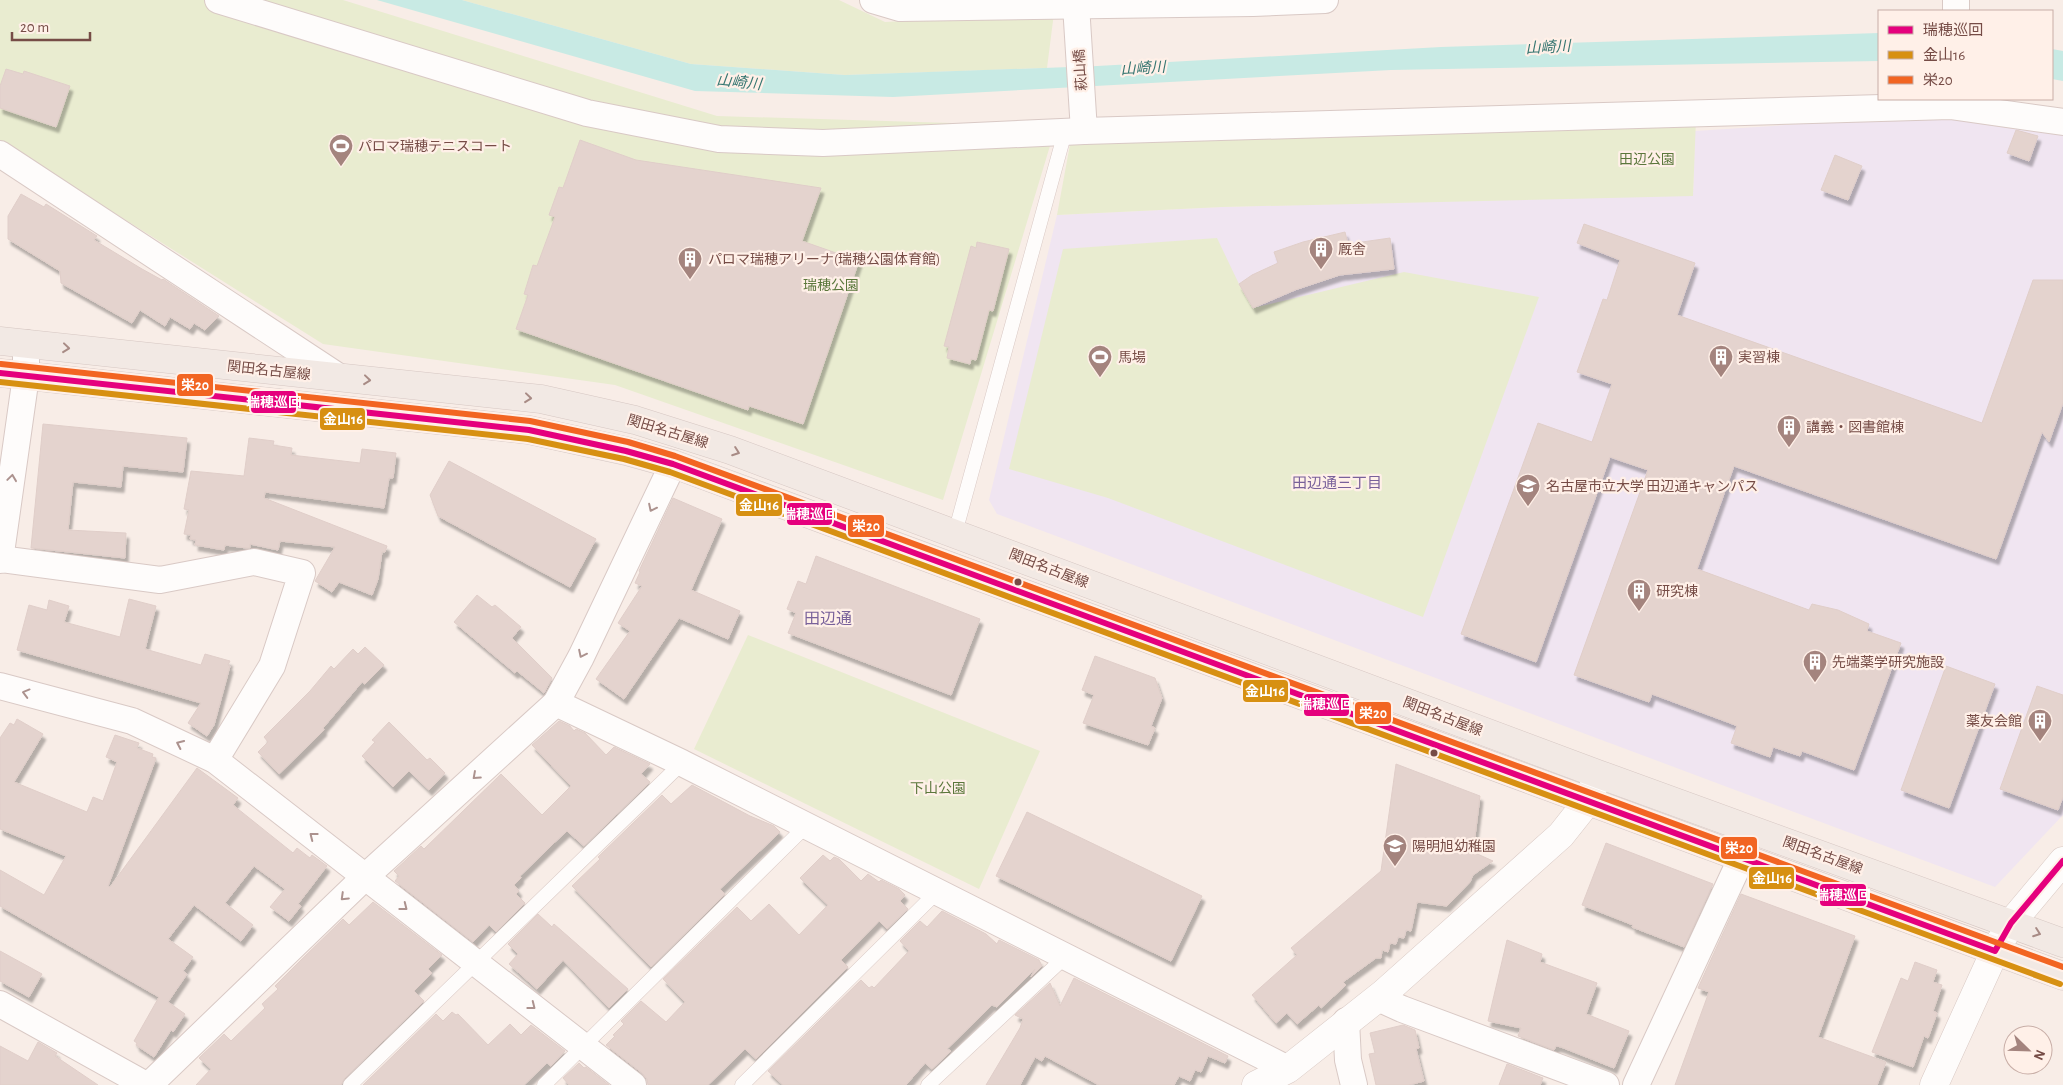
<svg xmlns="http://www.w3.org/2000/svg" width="2063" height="1085" font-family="'Alegreya Sans','Noto Sans JP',sans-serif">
	<defs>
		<filter id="shadow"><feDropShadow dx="3" dy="5.5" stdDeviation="1" flood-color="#0004"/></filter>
	</defs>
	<rect width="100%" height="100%" fill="#f8ede7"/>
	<path fill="#f0e5f1" d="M1953 114 2063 133V815L1995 887 997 514 989 500 1057 215 1222 207 1693 195 1695 131Z"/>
	<g fill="#e9ecd0">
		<path d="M0 0H343L717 116 1056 126 943 500 615 385 323 344 3 143 0 140Z"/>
		<path d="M462 0H839L885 22 1054 13 1047 68 845 75 691 64Z"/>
		<path d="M1696 119 1693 196 1222 207 1057 215 1071 139Z"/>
		<path d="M1217 238 1239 284 1253 308 1404 272 1539 297 1423 617 1108 498 1009 469 1063 249Z"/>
		<path d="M748 635 1040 751 979 889 694 749Z"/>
	</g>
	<g fill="#c8eae4">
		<path d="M377 0H462L691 64 845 75 1097 66 1441 47 1879 33V61L1391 70 893 97 695 91Z"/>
		<path d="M2052 49 2063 51V81L2052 79Z"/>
	</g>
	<g fill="#e4d3ce" stroke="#e0cec9" filter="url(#shadow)">
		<path d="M6 69 23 74 24 71 70 86 56 127 0 108V86Z"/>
		<path d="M2016 130 2038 136 2029 161 2007 153Z"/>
		<path d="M580 140 636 160 821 188 802 241 859 261 803 424 749 406 748 410 516 329 528 295 524 294 533 265 537 266 555 217 549 215 559 187 563 188Z"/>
		<path d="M1835 155 1862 166 1848 200 1821 190Z"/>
		<path d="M21 194 44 207 46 204 97 236 94 240 142 269 162 280 163 279 219 316 205 330 194 323 190 329 170 317 165 326 140 310 132 323 61 283 60 271 8 239V216Z"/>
		<path d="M1584 224 1695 263 1677 315 1982 423 2033 280H2063V403L2049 442 2042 432 1996 559 1734 466 1697 569 1809 610 1812 604 1838 610 1869 624 1867 631 1901 643 1854 770 1802 751 1800 756 1773 747 1770 757 1731 743 1737 726 1730 723 1652 694 1649 702 1574 675 1648 470 1610 457 1536 662 1461 634 1538 423 1592 442 1612 384 1577 372 1603 299 1607 300 1620 260 1577 243Z"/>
		<path d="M1345 232 1348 244 1390 238 1394 269 1340 275 1295 290 1253 308 1239 284 1252 275 1278 263 1274 252 1303 242Z"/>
		<path d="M977 242 1009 249 993 311 989 310 976 360 971 359 970 364 947 358 949 347 944 346 971 246 976 248Z"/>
		<path d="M43 424 187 438 183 472 123 466 121 487 73 482 68 530 126 533 125 558 31 548Z"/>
		<path d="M249 438 274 441 273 445 292 448 291 455 360 463 362 449 396 453 393 478H389L384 508 265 492 264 498 387 546 385 552H382L378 579 372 595 339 582 332 592 315 581 335 547 280 541 278 550 250 544V548H246L225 545 224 550 195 545 196 540 190 539 191 535 184 534 189 510 184 509 191 471 244 476Z"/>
		<path d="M449 461 596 539 570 587 438 516 430 495Z"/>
		<path d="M673 498 722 519 691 590 740 611 728 639 679 618 624 699 596 679 630 631 618 623 642 586 635 583 640 572 639 571Z"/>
		<path d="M816 556 980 619 951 695 788 633 796 613 787 609 798 581 806 584Z"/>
		<path d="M477 595 492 607 495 605 521 627 512 638 552 678 544 693 517 671 515 673 454 622Z"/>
		<path d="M129 599 156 606 145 649 201 665 205 654 230 661 228 665 230 666 214 725 207 736 188 723 201 703 17 650 29 605 47 610 49 600 69 606 64 622 120 637Z"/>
		<path d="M365 647 384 665 365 684 362 682 323 728 324 730 279 774 258 752 268 742 264 737 310 691 331 666 334 669 353 649 358 654Z"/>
		<path d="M1095 656 1155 678 1162 698 1151 726 1155 728 1148 745 1083 723 1094 695 1082 690Z"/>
		<path d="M1946 666 1995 684 1949 808 1901 790Z"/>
		<path d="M2037 686 2063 695V797L2058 810 2000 789Z"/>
		<path d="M17 719 43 734 14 782 87 812 93 797 103 801 117 762 106 757 115 735 139 743 137 748 153 754 152 757 156 758 108 886 110 887 197 768 238 798 233 805 293 853 297 848 310 858 312 855 327 866 298 904 301 906 289 921 270 907 285 889 254 866 225 903 253 925 241 941 194 905 168 939 193 957 183 971 187 974 168 1002 185 1014 173 1032 171 1030 154 1057 136 1045 137 1043 134 1041 159 997 0 906V870L44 895 66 856 0 829V738L10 723 14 725Z"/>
		<path d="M559 721 570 726 574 731 576 729 585 733 606 755 614 747 650 764 641 774 650 782 584 846 567 831 555 842 520 876 521 878 514 885 519 891 516 894 525 903 496 932 489 925 473 942 395 881 399 876 394 871 421 846 424 849 501 774 542 815 571 786 532 745Z"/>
		<path d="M389 722 427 760 430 758 445 773 429 790 409 771 393 787 362 756 375 742 372 740Z"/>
		<path d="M1396 764 1480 796 1473 852 1493 861 1473 875 1470 882 1447 906 1417 902 1411 931 1406 930 1404 938 1398 937 1396 944 1390 943 1388 952 1382 950 1381 958H1376L1343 982 1346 985 1321 1008 1319 1005 1297 1024 1287 1013 1276 1023 1252 995 1297 955 1291 948 1381 871Z"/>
		<path d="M692 785 750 816 774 826 780 832 720 889 725 894 651 967 572 886 600 859 598 857 662 795 671 804Z"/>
		<path d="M1027 812 1202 896 1171 961 996 876Z"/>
		<path d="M1606 843 1713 884 1684 947 1632 927 1633 925 1582 905Z"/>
		<path d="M823 855 830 861 834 857 839 859 861 881 868 874 879 882 881 880 899 889 905 895 900 901 908 909 887 929 879 921 841 960 848 967 756 1059 745 1049 708 1085H648L647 1079 642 1073 606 1045 615 1036 613 1035 624 1024 621 1021 641 1001 666 1022 685 1002 663 979 737 907 751 921 769 904 799 935 828 905 800 878Z"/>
		<path d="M1741 894 1855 936 1818 1037 1886 1062 1877 1085H1675L1709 992 1698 988Z"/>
		<path d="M373 902 442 955 428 969 432 973 414 991 424 1001 344 1079 341 1085H196L211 1069 199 1058 224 1034 231 1041 265 1008 262 1004 278 989 275 986 301 960 343 919 349 925Z"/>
		<path d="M942 911 986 934 997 944 999 940 1039 960 1042 966 1031 977 1035 969 997 1007 992 1005 947 1049 951 1051 932 1069 925 1063 906 1085H783L768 1071 861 980 869 988 872 986 874 988 909 951 900 941 920 921 927 927Z"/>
		<path d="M538 914 552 927 554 924 628 989 609 1008 563 960 537 989 509 964 518 954 508 944Z"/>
		<path d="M1507 940 1542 954 1540 962 1597 983 1586 1014 1629 1031 1614 1068 1561 1047 1556 1046 1554 1050 1518 1036 1521 1028 1488 1021Z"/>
		<path d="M0 951 42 974 29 997 0 981Z"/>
		<path d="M1915 962 1937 970 1933 982 1942 985 1933 1011 1937 1013 1928 1038 1924 1036 1913 1067 1872 1052 1901 978 1908 981Z"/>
		<path d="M1074 978 1228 1056 1225 1063 1208 1056 1201 1072 1195 1070 1190 1081 1179 1076 1174 1085H1099L1045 1056 1042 1061 1035 1057 1020 1085H986L1020 1028 1023 1019 1015 1015 1050 983 1060 1006Z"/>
		<path d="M452 1012 456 1015 458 1014 488 1045 510 1024 521 1035 531 1025 565 1051 551 1066 547 1063 524 1085H363L436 1014 443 1021Z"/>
		<path d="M1403 1025 1415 1030 1419 1048 1416 1049 1424 1081 1409 1085H1376L1369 1054 1375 1053 1370 1033Z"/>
		<path d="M38 1042 57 1053 55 1056 98 1085H0V1046L28 1061Z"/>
		<path d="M579 1063 584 1068 586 1067 609 1085H569L563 1078Z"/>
		<path d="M1507 1064 1543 1078 1540 1085H1499Z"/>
	</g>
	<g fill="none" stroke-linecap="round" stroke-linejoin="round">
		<defs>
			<g id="lane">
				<path d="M955 533 1065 132"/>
				<path d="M350 1085 682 763"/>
				<path d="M544 1085 806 826"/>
				<path d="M742 1085 937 892"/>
				<path d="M928 1085 1065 957"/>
			</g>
			<g id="street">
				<path d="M218 0 587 113 719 139 823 143 1084 131 1950 106 2063 122"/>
				<path d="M873 0 900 8 1253 3 1325 0"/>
				<path d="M1076 5 1084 131"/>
				<path d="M1956 11V0"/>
				<path d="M0 154 339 377"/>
				<path d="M0 559 160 580 254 562 302 573 272 666 215 760"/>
				<path d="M0 560 26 376V343"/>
				<path d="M0 686 132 721 215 760 633 1085"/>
				<path d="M556 703 682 763 1288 1069"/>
				<path d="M1378 998 1402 1009 1606 1085"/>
				<path d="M0 1004 146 1085"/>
				<path d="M1346 1021 1348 1060 1354 1085"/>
				<path d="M149 1085 365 877 556 703 581 657 673 464"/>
				<path d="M1636 1085 1742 857"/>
			</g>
			<g id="secondary">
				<path d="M1256 1085 1288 1069 1384 993 1561 835 1588 801 1596 780"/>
				<path d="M1934 1085 1995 951 2011 923 2063 861"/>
			</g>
			<g id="primary">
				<path d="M0 341 541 399 635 420 730 450 1598 774 2063 943"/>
				<path d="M0 373 529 430 626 451 673 464 2063 976"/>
			</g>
		</defs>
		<use href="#lane" stroke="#d9c9c5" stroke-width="15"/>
		<use href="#street" stroke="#d9c9c5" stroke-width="28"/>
		<use href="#secondary" stroke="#d8c8c3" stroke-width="29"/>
		<use href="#primary" stroke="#d6c7c3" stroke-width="29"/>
		<use href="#lane" stroke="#fefcfb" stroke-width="14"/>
		<use href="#street" stroke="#fefcfb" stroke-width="26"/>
		<use href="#secondary" stroke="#fefcfb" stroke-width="28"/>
		<use href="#primary" stroke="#f2e9e4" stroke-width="28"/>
		<defs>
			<path id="bus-1" d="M0 373 529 430 626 451 673 464 1995 951 2011 923 2063 861"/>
			<path id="bus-2" d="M0 382 528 439 624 459 670 472 2060 984"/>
			<path id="bus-3" d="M1 364 530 421 628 442 675 456 2063 967"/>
		</defs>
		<use href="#bus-1" stroke="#fff0e8" stroke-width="10"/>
		<use href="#bus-2" stroke="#fff0e8" stroke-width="10"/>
		<use href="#bus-3" stroke="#fff0e8" stroke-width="10"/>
		<use href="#bus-1" stroke="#e5007d" stroke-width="6"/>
		<use href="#bus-2" stroke="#d79012" stroke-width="6"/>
		<use href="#bus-3" stroke="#f26522" stroke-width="6"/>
	</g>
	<defs><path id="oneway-chevron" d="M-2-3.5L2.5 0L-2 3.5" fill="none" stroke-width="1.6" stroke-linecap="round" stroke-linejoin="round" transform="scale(1.25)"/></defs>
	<g stroke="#a88b85">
		<use href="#oneway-chevron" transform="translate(66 348) rotate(6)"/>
		<use href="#oneway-chevron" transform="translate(367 380) rotate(6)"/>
		<use href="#oneway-chevron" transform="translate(528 398) rotate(6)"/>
		<use href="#oneway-chevron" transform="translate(736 452) rotate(20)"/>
		<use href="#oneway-chevron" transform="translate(2037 933) rotate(20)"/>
	</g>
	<g stroke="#ac928e">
		<use href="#oneway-chevron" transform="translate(12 478) rotate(-82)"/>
		<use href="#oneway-chevron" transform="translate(652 508) rotate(116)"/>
		<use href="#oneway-chevron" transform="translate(582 654) rotate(116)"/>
		<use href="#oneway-chevron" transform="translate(26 693) rotate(-165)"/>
		<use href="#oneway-chevron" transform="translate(180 744) rotate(-155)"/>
		<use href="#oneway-chevron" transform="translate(476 776) rotate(138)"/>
		<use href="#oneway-chevron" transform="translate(313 836) rotate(-142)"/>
		<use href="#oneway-chevron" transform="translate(344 897) rotate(136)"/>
		<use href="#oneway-chevron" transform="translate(404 907) rotate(38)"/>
		<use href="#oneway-chevron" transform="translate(532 1006) rotate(38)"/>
	</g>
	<defs>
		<symbol id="stadium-pin" viewBox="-11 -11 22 30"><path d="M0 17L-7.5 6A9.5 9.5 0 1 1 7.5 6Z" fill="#a4847e" stroke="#fff0e8"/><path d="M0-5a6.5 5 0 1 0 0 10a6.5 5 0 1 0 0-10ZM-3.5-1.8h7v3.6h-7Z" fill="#fff"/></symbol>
		<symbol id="building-pin" viewBox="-11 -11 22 30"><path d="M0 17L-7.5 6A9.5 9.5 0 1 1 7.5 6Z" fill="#a4847e" stroke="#fff0e8"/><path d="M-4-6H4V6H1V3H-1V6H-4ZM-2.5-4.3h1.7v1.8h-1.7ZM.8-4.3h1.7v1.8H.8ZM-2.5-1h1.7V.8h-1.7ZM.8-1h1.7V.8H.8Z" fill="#fff"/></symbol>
		<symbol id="university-pin" viewBox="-11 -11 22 30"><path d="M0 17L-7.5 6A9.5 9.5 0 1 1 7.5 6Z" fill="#a4847e" stroke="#fff0e8"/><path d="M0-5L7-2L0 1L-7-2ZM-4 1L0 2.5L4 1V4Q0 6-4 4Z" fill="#fff"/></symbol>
		<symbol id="school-pin" viewBox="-11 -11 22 30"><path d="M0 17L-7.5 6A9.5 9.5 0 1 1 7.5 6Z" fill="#a4847e" stroke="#fff0e8"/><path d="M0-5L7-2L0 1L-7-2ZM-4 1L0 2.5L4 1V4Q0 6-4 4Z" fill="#fff"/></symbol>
	</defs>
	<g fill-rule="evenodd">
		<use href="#stadium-pin" x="327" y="132" width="28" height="38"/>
		<use href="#building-pin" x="1307" y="235" width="28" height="38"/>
		<use href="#building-pin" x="676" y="245" width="28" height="38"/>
		<use href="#stadium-pin" x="1086" y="343" width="28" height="38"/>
		<use href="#building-pin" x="1707" y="343" width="28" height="38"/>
		<use href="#building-pin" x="1775" y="413" width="28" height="38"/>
		<use href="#university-pin" x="1514" y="472" width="28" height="38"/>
		<use href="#building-pin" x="1625" y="577" width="28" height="38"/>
		<use href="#building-pin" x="1801" y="648" width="28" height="38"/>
		<use href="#building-pin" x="2026" y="707" width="28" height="38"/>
		<use href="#school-pin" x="1381" y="832" width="28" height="38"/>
	</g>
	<g fill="#764c46" stroke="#fff0e8" stroke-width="2">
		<circle cx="1018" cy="582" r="4.5"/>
		<circle cx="1434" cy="753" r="4.5"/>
	</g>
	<g text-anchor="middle" stroke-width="4.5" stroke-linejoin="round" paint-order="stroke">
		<g font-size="14" fill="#764c46" stroke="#fff0e8">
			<text transform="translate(1080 70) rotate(-94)" y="5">萩山橋</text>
			<text transform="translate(269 370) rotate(6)" y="5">関田名古屋線</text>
			<text transform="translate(668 431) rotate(17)" y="5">関田名古屋線</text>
			<text transform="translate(1049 568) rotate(21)" y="5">関田名古屋線</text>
			<text transform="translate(1443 716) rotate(21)" y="5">関田名古屋線</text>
			<text transform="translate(1823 855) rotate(20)" y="5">関田名古屋線</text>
		</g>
		<g font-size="14" fill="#764c46" stroke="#fff0e8" text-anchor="start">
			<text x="358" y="151">パロマ瑞穂テニスコート</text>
			<text x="1338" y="254">厩舎</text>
			<text x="708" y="264">パロマ瑞穂アリーナ(瑞穂公園体育館)</text>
			<text x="1118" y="362">馬場</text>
			<text x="1738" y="362">実習棟</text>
			<text x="1806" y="432">講義・図書館棟</text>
			<text x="1546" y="491">名古屋市立大学 田辺通キャンパス</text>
			<text x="1656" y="596">研究棟</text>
			<text x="1832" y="667">先端薬学研究施設</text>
			<text x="2022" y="726" text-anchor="end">薬友会館</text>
			<text x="1412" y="851">陽明旭幼稚園</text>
		</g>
		<g font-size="14" fill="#5b773b" stroke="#fff0e8">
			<text x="1647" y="164">田辺公園</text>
			<text x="831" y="290">瑞穂公園</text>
			<text x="938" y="793">下山公園</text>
		</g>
		<g font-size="15" font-style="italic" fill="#367671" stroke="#fff0e8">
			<text transform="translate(1548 47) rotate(-3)" y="5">山崎川</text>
			<text transform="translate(1143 68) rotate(-3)" y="5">山崎川</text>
			<text transform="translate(739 82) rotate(6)" y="5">山崎川</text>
		</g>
		<g font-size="15" fill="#79619a" stroke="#fff0e8">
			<text x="1337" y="488">田辺通三丁目</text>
		</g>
		<g font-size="16" fill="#79619a" stroke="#fff0e8">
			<text x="828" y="624">田辺通</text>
		</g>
	</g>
	<g stroke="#fff0e8" stroke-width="2">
		<rect x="176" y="373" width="38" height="24" rx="5" fill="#f26522"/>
		<rect x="250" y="390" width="47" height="24" rx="5" fill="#e5007d"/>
		<rect x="319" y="407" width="47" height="24" rx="5" fill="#d79012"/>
		<rect x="735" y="493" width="48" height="24" rx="5" fill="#d79012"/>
		<rect x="786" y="502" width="47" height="24" rx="5" fill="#e5007d"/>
		<rect x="847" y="514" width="38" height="24" rx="5" fill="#f26522"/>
		<rect x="1242" y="679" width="47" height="24" rx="5" fill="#d79012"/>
		<rect x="1303" y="693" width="47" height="24" rx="5" fill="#e5007d"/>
		<rect x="1354" y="701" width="38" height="24" rx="5" fill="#f26522"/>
		<rect x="1720" y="836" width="38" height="24" rx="5" fill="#f26522"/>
		<rect x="1748" y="866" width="47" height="24" rx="5" fill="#d79012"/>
		<rect x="1819" y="883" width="48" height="24" rx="5" fill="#e5007d"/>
	</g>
	<g font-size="14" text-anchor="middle" font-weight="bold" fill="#fff">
		<text x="195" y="390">栄20</text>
		<text x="274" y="407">瑞穂巡回</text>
		<text x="343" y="424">金山16</text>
		<text x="759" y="510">金山16</text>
		<text x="810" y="519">瑞穂巡回</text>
		<text x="866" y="531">栄20</text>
		<text x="1265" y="696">金山16</text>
		<text x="1326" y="709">瑞穂巡回</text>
		<text x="1373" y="718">栄20</text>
		<text x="1739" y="853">栄20</text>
		<text x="1772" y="883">金山16</text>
		<text x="1843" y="900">瑞穂巡回</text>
	</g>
	<rect x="1878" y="10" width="175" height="90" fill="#fff0e8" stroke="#c8aea7"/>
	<rect x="1888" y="26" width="25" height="8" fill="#e5007d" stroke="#c8aea7"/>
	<text x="1923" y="35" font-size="15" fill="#764c46">瑞穂巡回</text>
	<rect x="1888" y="51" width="25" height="8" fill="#d79012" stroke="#c8aea7"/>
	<text x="1923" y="60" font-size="15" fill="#764c46">金山16</text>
	<rect x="1888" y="76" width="25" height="8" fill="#f26522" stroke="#c8aea7"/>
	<text x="1923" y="85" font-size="15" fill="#764c46">栄20</text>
	<g transform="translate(2028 1050) rotate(113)"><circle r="24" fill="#fff0e8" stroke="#c8aea7"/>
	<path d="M0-4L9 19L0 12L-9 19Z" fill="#a4847e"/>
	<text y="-8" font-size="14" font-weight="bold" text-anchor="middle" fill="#764c46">N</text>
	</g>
	<path d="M12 32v8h78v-8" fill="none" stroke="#764c46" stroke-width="2.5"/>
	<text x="20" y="32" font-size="15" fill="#764c46" stroke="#fff0e8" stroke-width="4" paint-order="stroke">20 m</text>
</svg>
